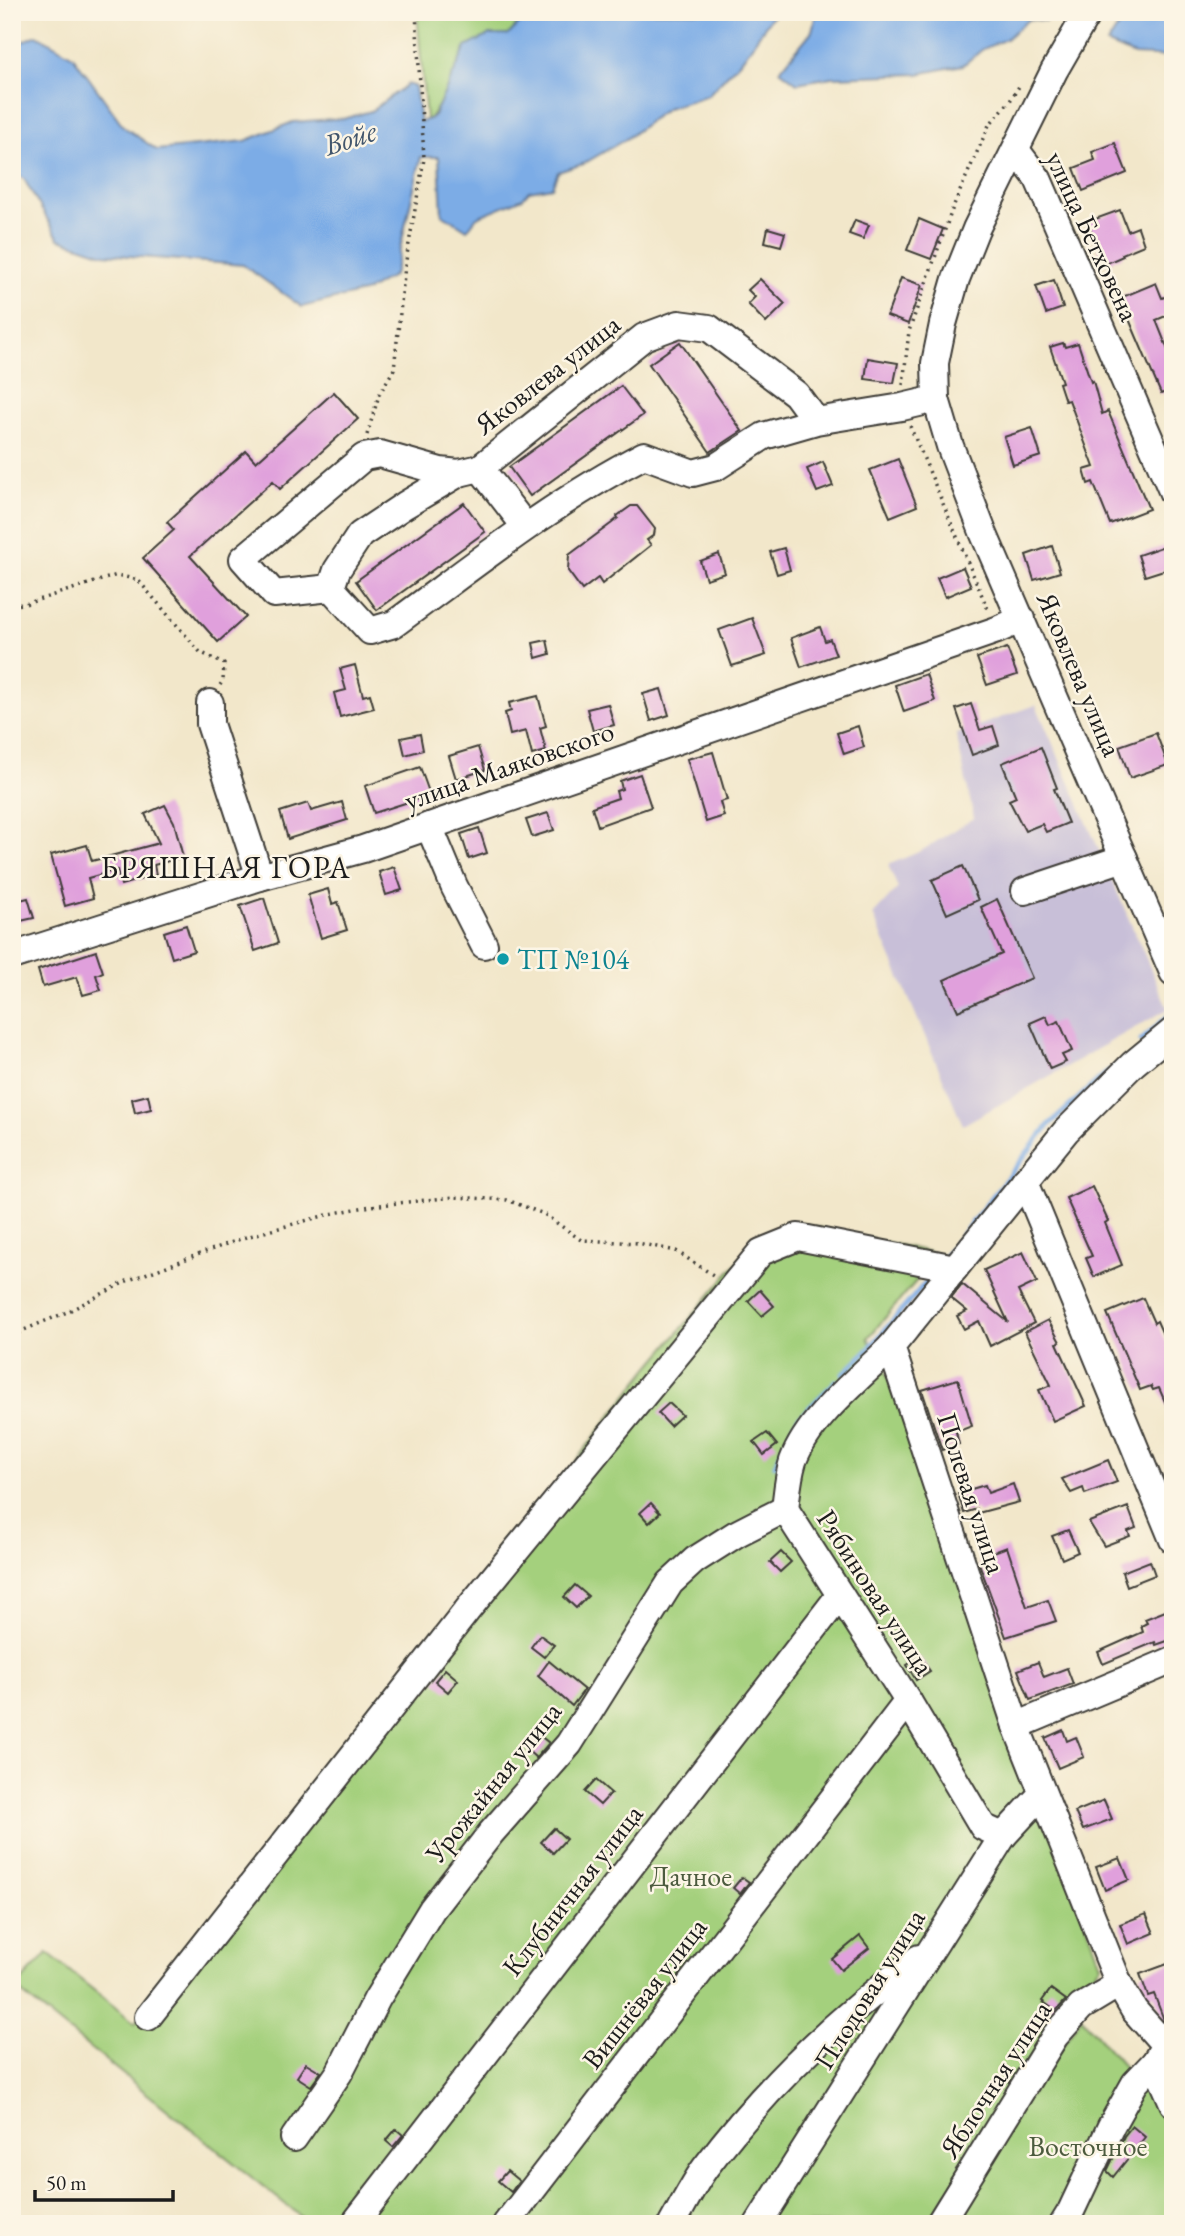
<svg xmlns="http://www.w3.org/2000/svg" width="1185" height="2236" font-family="'EB Garamond',serif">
	<rect width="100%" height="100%" fill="#fcf5e5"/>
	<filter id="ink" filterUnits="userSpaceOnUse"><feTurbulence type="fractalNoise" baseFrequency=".0143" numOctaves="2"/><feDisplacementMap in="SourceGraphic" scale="14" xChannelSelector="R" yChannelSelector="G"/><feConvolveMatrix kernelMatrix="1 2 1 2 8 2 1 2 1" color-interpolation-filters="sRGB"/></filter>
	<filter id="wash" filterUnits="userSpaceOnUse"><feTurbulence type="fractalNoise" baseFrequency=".00686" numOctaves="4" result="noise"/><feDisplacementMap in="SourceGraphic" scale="28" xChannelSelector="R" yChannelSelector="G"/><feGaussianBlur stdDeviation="1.57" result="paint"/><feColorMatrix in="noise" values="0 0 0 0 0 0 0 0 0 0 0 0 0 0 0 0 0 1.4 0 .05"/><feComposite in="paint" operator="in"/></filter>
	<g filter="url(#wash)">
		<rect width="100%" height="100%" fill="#f2e7ca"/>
		<path fill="#c8bfd8" d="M1036 705 1168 1009 963 1125 873 915 898 888 888 865 921 851 974 818 956 734Z"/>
		<g fill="#a4d07d" stroke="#60764c" stroke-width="2">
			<path d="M417 12H533C522 17 517 27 508 35H489L429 119H426Z"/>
			<path d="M803 1224 939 1254 868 1338 885 1370 1101 1964 927 2224H310L15 1988 47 1953 135 2023 647 1370 756 1240Z"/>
			<path d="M1081 2017 1127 2070 1173 2131V2224H945Z"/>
		</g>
		<g fill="#7cace6" stroke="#4c6481" stroke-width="2">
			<path d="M533 12H560L562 15 578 18 581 12H777L770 19 744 57 708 95 667 108 626 139 583 164 558 172 552 187 529 191 523 198 477 217 467 230 442 214 439 157H421L394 275 367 291 302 307 243 265 104 254 59 239 24 179 12 171V46L37 35 73 56 124 127 157 150 245 141 293 122 346 118 371 111 408 84 415 87 420 122 429 119 434 115 466 47 489 35H508C517 27 522 17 533 12Z"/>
			<path d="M814 12H1054L1045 21 1029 19 1006 39 983 49 963 65 918 74 832 77 797 83 780 70 812 31 816 14Z"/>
			<path d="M1130 12H1173V57L1134 55 1107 44 1125 16Z"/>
		</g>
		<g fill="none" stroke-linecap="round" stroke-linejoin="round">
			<g stroke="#7cace6" stroke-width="5">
				<path d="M1141 1041 1169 1015"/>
				<path d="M944 1258 1048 1126 1108 1071"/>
				<path d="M843 1374 867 1351 928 1280"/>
				<path d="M775 1465 798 1419 836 1381"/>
			</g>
		</g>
		<g id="blocks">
			<g fill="#e0a0dc">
				<path d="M1115 143 1127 173 1083 191 1074 168 1095 160 1092 152Z"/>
				<path d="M1120 210 1128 231 1138 227 1144 245 1122 254 1123 256 1105 264 1087 222Z"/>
				<path d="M919 219 943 229 931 259 907 250Z"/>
				<path d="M855 220 869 225 863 239 849 234Z"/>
				<path d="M768 228 785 233 781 246 765 242Z"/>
				<path d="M901 278 922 285 908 324 887 316Z"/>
				<path d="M760 279 785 304 766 323 748 304 755 297 748 290Z"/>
				<path d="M1054 280 1063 308 1046 314 1036 286Z"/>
				<path d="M1156 283 1162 298 1173 294V313L1156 320 1170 355 1173 354V389L1161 394 1120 298Z"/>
				<path d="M680 342 742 431 710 452 649 364Z"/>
				<path d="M1063 343 1065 347 1078 343 1091 382 1093 381 1102 414 1108 411 1149 509 1110 524 1093 482 1088 484 1084 470 1094 467 1069 400 1065 401 1059 383 1062 382 1050 347Z"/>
				<path d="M868 358 898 363 894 383 865 379Z"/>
				<path d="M621 386 643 415 530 496 509 467Z"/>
				<path d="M334 392 358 419 280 489 273 481 190 556 246 617 218 642 143 558 174 530 167 522 246 451 256 462Z"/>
				<path d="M1032 428 1041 456 1013 465 1004 437Z"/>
				<path d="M898 459 917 506 890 517 870 470Z"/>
				<path d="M823 462 833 486 817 492 807 469Z"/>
				<path d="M464 503 485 532 377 610 356 581Z"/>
				<path d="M631 506H637L655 529 654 535 647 540 651 545 602 584 598 578 582 590 568 571 569 555 612 523 618 518 617 516Z"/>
				<path d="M1167 545 1173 567 1145 576 1138 555Z"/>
				<path d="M1052 546 1060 572 1034 580 1026 555Z"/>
				<path d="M784 548 790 570 777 574 770 552Z"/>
				<path d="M719 554 725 573 706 579 700 561Z"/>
				<path d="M963 567 971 586 945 597 937 578Z"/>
				<path d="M752 618 766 655 732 666 719 630Z"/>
				<path d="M820 627 825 641 830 639 836 655 801 667 791 638Z"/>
				<path d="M547 640 550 654 536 658 533 643Z"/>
				<path d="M1007 648 1017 675 987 685 977 658Z"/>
				<path d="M355 665 363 696 370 694 374 708 340 717 334 693 346 690 340 669Z"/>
				<path d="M926 674 935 701 904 712 895 685Z"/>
				<path d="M661 689 669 715 651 721 643 694Z"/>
				<path d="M538 696 546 726 540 728 546 751 532 755 526 731 510 735 505 713 511 711 509 703Z"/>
				<path d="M608 704 614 725 593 731 587 709Z"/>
				<path d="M971 704 980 730 993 726 999 745 972 755 956 709Z"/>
				<path d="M858 726 864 747 844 754 837 733Z"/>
				<path d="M1156 733 1168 765 1130 778 1119 746Z"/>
				<path d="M420 734 423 750 405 755 401 738Z"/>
				<path d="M478 747 485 770 456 779 449 756Z"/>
				<path d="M1041 747 1057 788 1054 789 1068 823 1046 832 1042 824 1025 831 1009 800 1016 797 1002 763Z"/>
				<path d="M713 752 727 800 720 802 724 816 706 822 687 759Z"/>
				<path d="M420 767 430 795 374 813 365 786Z"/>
				<path d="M640 774 651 807 598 826 592 807 618 798 616 791 622 789 620 781Z"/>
				<path d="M342 802 347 820 288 839 280 812 308 803 311 811Z"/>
				<path d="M165 805 174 822 183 857 154 865 156 875 121 885 117 870 88 878 93 898 65 906 51 855 87 845 92 861 159 843 145 814Z"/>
				<path d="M548 813 554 830 532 837 526 820Z"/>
				<path d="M479 828 487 853 469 859 461 834Z"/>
				<path d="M963 866 978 900 947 914 932 880Z"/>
				<path d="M394 867 402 890 386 895 379 872Z"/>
				<path d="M328 889 332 904 338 902 347 930 321 938 308 895Z"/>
				<path d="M28 898 34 918 16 922 12 902Z"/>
				<path d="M264 898 278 943 255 951 240 906Z"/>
				<path d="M997 899 1032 978 958 1011 944 980 1002 954 981 907Z"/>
				<path d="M186 925 194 951 172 958 164 932Z"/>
				<path d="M96 951 103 972 96 975 101 990 83 995 77 977 43 987 38 970Z"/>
				<path d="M1046 1016 1050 1025 1059 1021 1072 1051 1062 1055 1066 1062 1050 1069 1030 1023Z"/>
				<path d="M148 1095 151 1109 135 1113 132 1099Z"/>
				<path d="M1092 1186 1108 1221 1105 1223 1122 1265 1094 1277 1086 1258 1092 1256 1066 1198Z"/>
				<path d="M1023 1252 1037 1282 1018 1291 1034 1323 990 1346 979 1321 964 1329 957 1316 967 1311 951 1298 962 1284 1008 1322 984 1270Z"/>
				<path d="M760 1290 774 1306 762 1316 748 1301Z"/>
				<path d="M1143 1298 1154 1323 1157 1321 1173 1357V1420L1159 1388 1153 1390 1151 1386 1140 1390 1107 1313Z"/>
				<path d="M1048 1320 1060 1342 1057 1343 1086 1406 1053 1421 1039 1390 1051 1385 1025 1332Z"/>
				<path d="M958 1379 972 1426 956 1432 959 1444 942 1450 922 1390Z"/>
				<path d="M669 1403 682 1415 670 1426 658 1413Z"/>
				<path d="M767 1433 777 1445 764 1455 754 1442Z"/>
				<path d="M1108 1460 1117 1482 1085 1494 1083 1488 1071 1493 1062 1479Z"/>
				<path d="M1013 1484 1019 1502 978 1513 977 1509 964 1513 958 1493 985 1485 988 1493Z"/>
				<path d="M651 1503 660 1513 649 1523 640 1513Z"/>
				<path d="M1128 1507 1136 1528 1128 1531 1130 1536 1104 1546 1089 1522Z"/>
				<path d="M1068 1530 1078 1552 1062 1559 1052 1536Z"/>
				<path d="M1007 1547 1027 1607 1048 1600 1056 1621 1006 1637 979 1563 993 1558 991 1553Z"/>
				<path d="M781 1552 791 1562 780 1572 770 1562Z"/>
				<path d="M1150 1561 1155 1575 1127 1586 1122 1572Z"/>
				<path d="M575 1585 588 1596 576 1608 564 1597Z"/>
				<path d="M1173 1608V1639L1156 1645 1155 1642 1103 1664 1098 1652 1143 1632 1141 1626 1147 1623 1145 1619Z"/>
				<path d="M540 1635 554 1645 544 1657 531 1647Z"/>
				<path d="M920 1657 930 1671 916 1680 907 1665Z"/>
				<path d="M549 1661 584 1690 572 1706 538 1676Z"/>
				<path d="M1038 1662 1044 1677 1067 1668 1073 1684 1030 1700 1018 1670Z"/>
				<path d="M445 1669 458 1680 448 1692 435 1681Z"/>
				<path d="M1063 1730 1067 1741 1076 1737 1084 1757 1058 1768 1045 1738Z"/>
				<path d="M539 1735 549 1743 536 1758 527 1750Z"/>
				<path d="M596 1780 611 1793 600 1805 585 1792Z"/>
				<path d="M1104 1800 1112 1819 1083 1830 1075 1812Z"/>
				<path d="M554 1828 566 1839 553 1853 541 1842Z"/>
				<path d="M1120 1858 1129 1880 1105 1890 1096 1867Z"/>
				<path d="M742 1877 749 1882 740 1894 733 1888Z"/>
				<path d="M1146 1914 1154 1933 1128 1944 1120 1924Z"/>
				<path d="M860 1936 869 1948 841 1970 832 1959Z"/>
				<path d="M1173 1962V2024L1169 2025 1164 2020 1154 1994 1148 1996 1140 1974Z"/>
				<path d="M1051 1989 1066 2000 1056 2011 1042 2001Z"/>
				<path d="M306 2063 321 2072 311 2086 297 2077Z"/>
				<path d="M1132 2126 1145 2137 1113 2177 1107 2171 1124 2136Z"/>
				<path d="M396 2129 403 2135 393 2147 386 2141Z"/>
				<path d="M507 2171 519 2181 511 2192 498 2181Z"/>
			</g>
		</g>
	</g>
	<g filter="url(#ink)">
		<use href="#blocks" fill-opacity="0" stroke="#3c3a36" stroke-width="2"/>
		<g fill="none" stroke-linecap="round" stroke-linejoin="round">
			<defs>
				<g id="minor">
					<path d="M1088 12 1054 71 976 229 956 279 943 324 935 363 936 399 950 446 983 532 1173 972"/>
					<path d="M1016 150 1038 179 1173 493"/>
					<path d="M816 421 764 436 716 467 693 473 644 455C553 502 476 564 394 624L370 631 331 588 274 594 243 559 364 457 380 454 440 471 459 473 480 468 644 337 679 324 709 328 796 394 816 421 902 407 936 399"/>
					<path d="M480 468 525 526"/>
					<path d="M331 588 337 570 360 535 405 505 459 473"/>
					<path d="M210 703V724L260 877"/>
					<path d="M429 826 454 886 484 945"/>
					<path d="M1025 891 1124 858"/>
					<path d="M12 956 260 877 363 849 997 630 1022 619"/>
					<path d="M1025 1181 1173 1540"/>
					<path d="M891 1347C859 1379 809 1418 793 1461 788 1477 787 1493 785 1509L908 1701 983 1827 1003 1836"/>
					<path d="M1016 1726 1173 1660"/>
					<path d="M148 2017 469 1608 761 1252 798 1237 955 1268"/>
					<path d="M1165 2045 1134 2010 1119 1984 1016 1726 891 1347 1066 1131 1133 1064 1173 1031"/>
					<path d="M1155 2062 1173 2103"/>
					<path d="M294 2138 339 2073 377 1999 432 1909 491 1833 569 1744 670 1583 695 1560 736 1534 785 1509"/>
					<path d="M354 2224 840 1595"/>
					<path d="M506 2224 908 1701"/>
					<path d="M672 2224C683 2205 693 2185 705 2168 765 2088 839 2017 919 1958"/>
					<path d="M758 2224 1003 1836 1042 1794"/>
					<path d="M939 2224 1055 2036 1081 2007 1119 1984"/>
					<path d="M1063 2224 1071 2211 1111 2126 1135 2083 1155 2062 1165 2045 1173 2040"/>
				</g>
			</defs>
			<use href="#minor" stroke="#3c3a36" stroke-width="30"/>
			<g stroke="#3c3a36" stroke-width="3.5" stroke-dasharray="2 5" stroke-linecap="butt">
				<path d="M903 385 909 331 953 207 989 125 1010 101 1021 83"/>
				<path d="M910 426 989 612"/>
				<path d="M367 435 379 395 394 369 405 266 424 159 416 12"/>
				<path d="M12 605 25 604 117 575 138 580 200 652 224 664 223 681 220 685"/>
				<path d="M12 1335 67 1312 129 1280 246 1237 334 1213 371 1206 454 1197 507 1200 544 1214 581 1240 638 1243 676 1251 713 1275"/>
			</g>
			<use href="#minor" stroke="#fff" stroke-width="26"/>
		</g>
	</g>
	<circle fill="#0f9aa8" stroke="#fcf5e5" stroke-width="2.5" cx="503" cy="959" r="7"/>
	<g text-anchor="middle" stroke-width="5" stroke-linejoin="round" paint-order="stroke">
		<g font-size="28" fill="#1c1c1c" stroke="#fcf5e5">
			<text transform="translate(1093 236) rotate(65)" y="10">улица Бетховена</text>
			<text transform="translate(547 374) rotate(-38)" y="10">Яковлева улица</text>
			<text transform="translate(1080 674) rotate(67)" y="10">Яковлева улица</text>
			<text transform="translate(509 765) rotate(-19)" y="10">улица Маяковского</text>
			<text transform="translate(972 1493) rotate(72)" y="10">Полевая улица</text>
			<text transform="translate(876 1592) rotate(57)" y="10">Рябиновая улица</text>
			<text transform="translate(493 1782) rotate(-51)" y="10">Урожайная улица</text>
			<text transform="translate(572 1890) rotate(-52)" y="10">Клубничная улица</text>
			<text transform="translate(869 1989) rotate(-58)" y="10">Плодовая улица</text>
			<text transform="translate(644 1993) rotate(-52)" y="10">Вишнёвая улица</text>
			<text transform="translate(995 2079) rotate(-57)" y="10">Яблочная улица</text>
		</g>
		<g font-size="28" fill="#0d838f" stroke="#fcf5e5" text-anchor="start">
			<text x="517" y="969">ТП №104</text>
		</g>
		<g font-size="28" fill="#4c5b3e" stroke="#fcf5e5">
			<text x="691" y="1886">Дачное</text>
			<text x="1088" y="2156">Восточное</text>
		</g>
		<g font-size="30" font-style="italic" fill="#42566d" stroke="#fcf5e5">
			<text transform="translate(350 138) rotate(-18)" y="10">Войе</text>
		</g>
		<g font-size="30" letter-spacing="2" fill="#1c1c1c" stroke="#fcf5e5">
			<text x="226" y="878">БРЯШНАЯ ГОРА</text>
		</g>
	</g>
	<rect width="1185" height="2236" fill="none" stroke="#fcf5e5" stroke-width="42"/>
	<path d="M35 2190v10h138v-10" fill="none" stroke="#1c1c1c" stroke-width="3.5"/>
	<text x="46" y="2190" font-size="21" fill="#1c1c1c" stroke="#fcf5e5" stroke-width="5" paint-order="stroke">50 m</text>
</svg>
